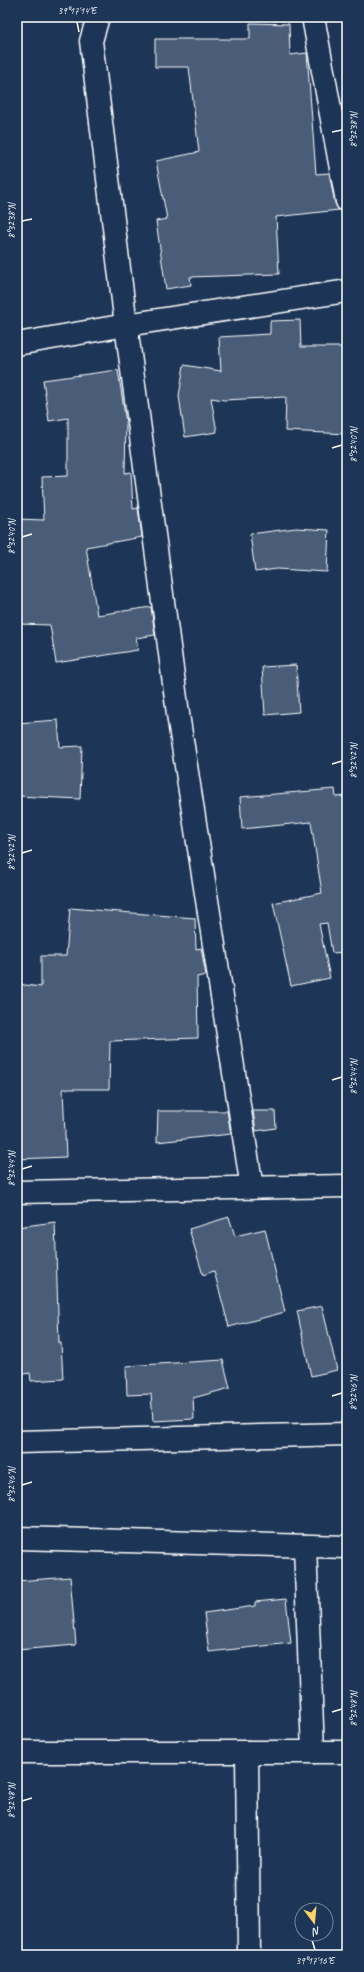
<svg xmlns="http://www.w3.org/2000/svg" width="364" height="1972" font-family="Caveat,sans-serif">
	<rect width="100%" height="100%" fill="#1d3557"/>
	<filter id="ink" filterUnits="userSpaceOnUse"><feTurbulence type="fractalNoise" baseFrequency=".025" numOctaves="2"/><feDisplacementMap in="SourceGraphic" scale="8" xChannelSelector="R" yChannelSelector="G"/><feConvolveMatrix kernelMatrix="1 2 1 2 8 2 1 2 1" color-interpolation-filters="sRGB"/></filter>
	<g filter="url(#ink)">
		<g fill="#4a5d79" stroke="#fff">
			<path d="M250 23 289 24 290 55 307 53 316 174 329 173 335 203 339 210 276 217 279 274 190 277 191 285 166 289 156 221 167 219 156 161 199 152 189 67H155V39H250Z"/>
			<path d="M300 320 301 347H347V434L285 431 286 397 224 400 211 398 217 432 185 437 179 396 184 365 221 371 219 337 270 334V321Z"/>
			<path d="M118 370 126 423 125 473 131 472 133 509 138 508 142 537 86 547 97 615 151 607 155 635 136 638 138 650 56 663 50 625 17 624V519L44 520 42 477 68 476V418L49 421 43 380Z"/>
			<path d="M296 528 329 530 327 572 277 569 255 572 250 534Z"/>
			<path d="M296 665 299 712 265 715 262 667Z"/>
			<path d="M58 720 60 747 82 746 80 799 17 796V723Z"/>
			<path d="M335 789 336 797 347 796V952L332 953 327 923 319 924 330 978 291 986 273 903 322 893 311 822 242 829 240 797Z"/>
			<path d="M70 908 195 918 196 949 201 948 206 975 197 977 198 1038 110 1041 109 1089H63L66 1157 17 1159V984L41 987V956H66Z"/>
			<path d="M158 1111H227L231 1134 157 1142Z"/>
			<path d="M253 1111H275L276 1128 256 1131Z"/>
			<path d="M229 1217 235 1236 265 1229 285 1312 229 1327 214 1271 203 1275 189 1229Z"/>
			<path d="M55 1222 59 1343H61L63 1379 31 1381 30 1373 17 1375V1227Z"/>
			<path d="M322 1306 337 1370 311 1376 297 1311Z"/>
			<path d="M223 1360 230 1388 193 1398 194 1419 153 1421 151 1394 127 1395 126 1366Z"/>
			<path d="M70 1577 76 1645 17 1650V1581Z"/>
			<path d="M286 1599 291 1643 209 1652 204 1613 255 1606V1602Z"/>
		</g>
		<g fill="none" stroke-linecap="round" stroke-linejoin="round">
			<defs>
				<g id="minor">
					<path d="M98 17 91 41 126 325 179 721 252 1188"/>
					<path d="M313 17 347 201"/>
					<path d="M17 344 126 325 347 291"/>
					<path d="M17 1192 347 1186"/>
					<path d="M17 1442 347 1434"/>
					<path d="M17 1538 347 1547"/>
					<path d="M305 1546 313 1752"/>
					<path d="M17 1752H347"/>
					<path d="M247 1752 249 1955"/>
				</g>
			</defs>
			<use href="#minor" stroke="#fff" stroke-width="25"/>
			<use href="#minor" stroke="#1d3557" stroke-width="22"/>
		</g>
	</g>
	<path fill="none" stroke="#fff" stroke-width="1.5" d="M77 22 79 32M332 132 342 130M22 221 32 219M332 448 342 445M22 537 32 534M332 764 342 761M22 853 32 850M332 1080 342 1077M22 1169 32 1166M332 1396 342 1393M22 1485 32 1482M332 1712 342 1709M22 1801 32 1798M312 1940 315 1950"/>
	<rect width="364" height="1972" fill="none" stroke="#1d3557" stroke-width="44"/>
	<g transform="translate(314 1922) rotate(164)"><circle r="19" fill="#1d3557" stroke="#77869a"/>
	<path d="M0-3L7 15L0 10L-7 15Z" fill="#ffd166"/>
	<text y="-6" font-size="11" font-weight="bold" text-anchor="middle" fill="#ffffff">N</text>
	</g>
	<rect x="22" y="22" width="320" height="1928" fill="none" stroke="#fff" stroke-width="1.5"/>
	<g font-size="10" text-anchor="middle" fill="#fff">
		<text x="77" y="14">39°17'14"E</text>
		<text transform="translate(353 130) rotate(-90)" y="4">8°32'38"N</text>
		<text transform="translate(11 221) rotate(-90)" y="4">8°32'38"N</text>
		<text transform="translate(353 445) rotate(-90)" y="4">8°32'40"N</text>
		<text transform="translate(11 537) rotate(-90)" y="4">8°32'40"N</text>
		<text transform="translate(353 761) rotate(-90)" y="4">8°32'42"N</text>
		<text transform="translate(11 853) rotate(-90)" y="4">8°32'42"N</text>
		<text transform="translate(353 1077) rotate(-90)" y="4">8°32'44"N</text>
		<text transform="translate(11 1169) rotate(-90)" y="4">8°32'44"N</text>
		<text transform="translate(353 1393) rotate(-90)" y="4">8°32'46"N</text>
		<text transform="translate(11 1485) rotate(-90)" y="4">8°32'46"N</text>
		<text transform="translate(353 1709) rotate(-90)" y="4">8°32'48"N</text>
		<text transform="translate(11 1801) rotate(-90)" y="4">8°32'48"N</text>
		<text x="315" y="1964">39°17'16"E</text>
	</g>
</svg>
